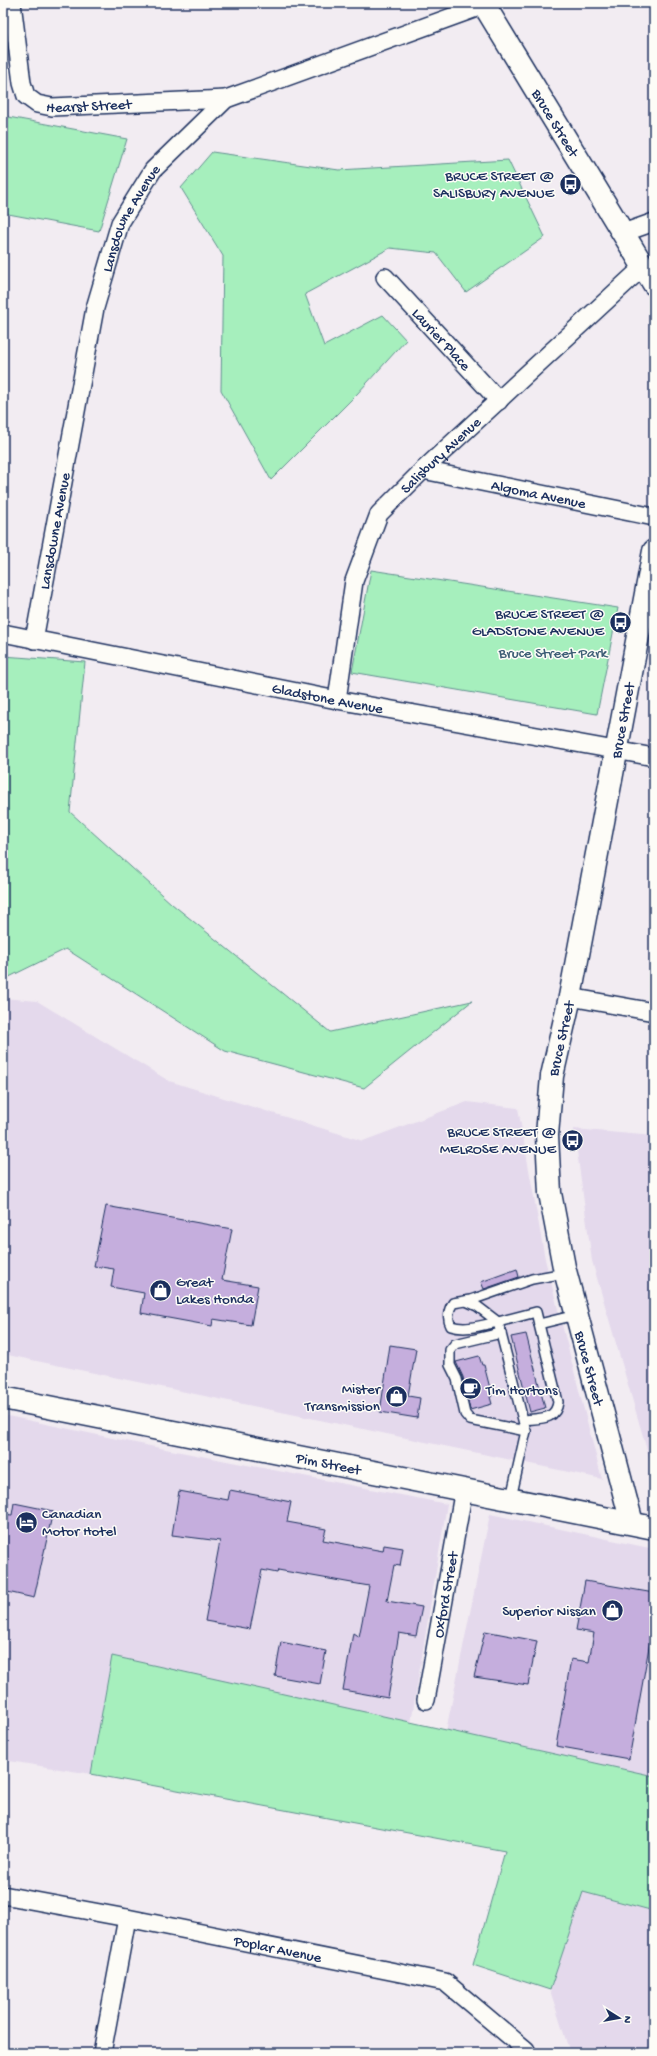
<svg xmlns="http://www.w3.org/2000/svg" width="657" height="2056" font-family="'Gochi Hand',sans-serif">
	<rect width="100%" height="100%" fill="#f2ecf2"/>
	<filter id="ink" filterUnits="userSpaceOnUse"><feTurbulence type="fractalNoise" baseFrequency=".025" numOctaves="2"/><feDisplacementMap in="SourceGraphic" scale="8" xChannelSelector="R" yChannelSelector="G"/><feConvolveMatrix kernelMatrix="1 2 1 2 8 2 1 2 1" color-interpolation-filters="sRGB"/></filter>
	<g filter="url(#ink)">
		<g fill="#e4d9ec">
			<path d="M3 998 37 1001 169 1081 363 1141 467 1102 518 1108 545 1259 602 1479 3 1354Z"/>
			<path d="M574 1129 654 1136V1474L592 1261Z"/>
			<path d="M3 1415 150 1446 447 1504 411 1723 112 1656 91 1774 3 1760Z"/>
			<path d="M490 1514 654 1549V1776L446 1731Z"/>
			<path d="M583 1892 653 1911 654 1910V2053H570L550 1990Z"/>
		</g>
		<g fill="#a6efbd" stroke="#608f8e">
			<path d="M3 116 127 139 99 231 3 213Z"/>
			<path d="M212 152 339 170 508 160 545 237 466 292 436 253 390 248 305 294 324 346 383 315 406 340 357 394 271 480 221 390 223 256 181 188Z"/>
			<path d="M371 570 618 608 597 714 352 672Z"/>
			<path d="M3 656 85 662 70 812 172 904 330 1032 472 1001 364 1088 225 1051 66 949 3 980Z"/>
			<path d="M112 1656 654 1776V1911L583 1892 550 1990 473 1965 505 1851 91 1774Z"/>
		</g>
		<g fill="#c5aedd" stroke="#1b2f5e">
			<path d="M106 1206 232 1229 222 1280 258 1286 251 1325 213 1319 212 1326 141 1313 144 1293 111 1287 114 1269 94 1266Z"/>
			<path d="M517 1269 519 1277 484 1289 481 1282Z"/>
			<path d="M526 1334 545 1408 530 1412 511 1337Z"/>
			<path d="M390 1345 416 1349 408 1396 420 1398 417 1418 380 1412Z"/>
			<path d="M479 1356 482 1365H484L492 1396 490 1397 492 1404 470 1410 463 1377 456 1362Z"/>
			<path d="M230 1490 291 1502 287 1522 326 1529 323 1540 383 1551 384 1545 403 1548 400 1566 394 1565 387 1601 422 1607 416 1636 399 1633 388 1698 343 1690 353 1633 359 1637 369 1586 278 1570 277 1573 262 1570 250 1629 205 1621 220 1541 172 1535 179 1491 228 1500Z"/>
			<path d="M14 1503 53 1511 34 1598 3 1591V1514L12 1515Z"/>
			<path d="M585 1581 654 1593V1619L629 1759 556 1746 571 1659 589 1662 594 1633 576 1630Z"/>
			<path d="M485 1631 537 1641 528 1685 474 1677Z"/>
			<path d="M281 1642 326 1651 320 1684 275 1676Z"/>
		</g>
		<g fill="none" stroke-linecap="round" stroke-linejoin="round">
			<defs>
				<g id="service">
					<path d="M466 1301 477 1306 498 1322"/>
					<path d="M498 1322C483 1325 466 1331 451 1326 447 1319 448 1310 453 1303L471 1300 532 1279 565 1273"/>
					<path d="M539 1324 576 1315"/>
					<path d="M501 1333 455 1344 450 1350V1365L457 1379 465 1414 470 1420 526 1431"/>
					<path d="M511 1498 526 1431 523 1420 498 1322 536 1312 558 1402C556 1421 539 1418 523 1420"/>
				</g>
				<g id="minor">
					<path id="s1" d="M12 3 22 83 26 96 37 104 52 107 226 99"/>
					<path d="M623 233 654 222"/>
					<path id="s2" d="M385 277 499 401"/>
					<path id="s3" d="M423 470 654 517"/>
					<path id="s4" d="M3 633 337 700 654 757"/>
					<path id="s5" d="M34 640 95 308 120 223 153 170 226 99 490 3"/>
					<path id="s6" d="M337 700 354 581 379 514 423 470 644 266 654 268"/>
					<path d="M570 997 654 1012"/>
					<path id="s7" d="M426 1700 464 1489"/>
					<path id="s8" d="M3 1895 127 1918 445 1982 526 2050 527 2053"/>
					<path d="M102 2053 127 1918"/>
				</g>
				<g id="secondary">
					<path id="s9" d="M483 3 654 284"/>
					<path id="s10" d="M3 1398 654 1528"/>
					<path id="s11" d="M632 1523 564 1267 550 1193 547 1135 552 1076 570 997 654 551"/>
				</g>
			</defs>
			<use href="#service" stroke="#1b2f5e" stroke-width="12"/>
			<use href="#minor" stroke="#1b2f5e" stroke-width="20"/>
			<use href="#secondary" stroke="#1b2f5e" stroke-width="25"/>
			<use href="#service" stroke="#fdfcf7" stroke-width="9"/>
			<use href="#minor" stroke="#fdfcf7" stroke-width="17"/>
			<use href="#secondary" stroke="#fdfcf7" stroke-width="22"/>
		</g>
	</g>
	<defs>
		<symbol id="bus-disc" viewBox="-11 -11 22 22"><circle r="9.5" fill="#1b2f5e" stroke="#fdfcf7"/><path d="M-5-6H5V4H4V6H2V4H-2V6H-4V4H-5ZM-3.5-4V0h7V-4ZM-3.5 1.2v1.5H-2V1.2ZM2 1.2v1.5H3.5V1.2Z" fill="#fff"/></symbol>
		<symbol id="shop-disc" viewBox="-11 -11 22 22"><circle r="9.5" fill="#1b2f5e" stroke="#fdfcf7"/><path d="M-5-2.5h2.3a2.7 3.5 0 0 1 5.4 0H5L5.5 6h-11ZM-1.5-2.5h3a1.5 2.3 0 0 0-3 0Z" fill="#fff"/></symbol>
		<symbol id="cafe-disc" viewBox="-11 -11 22 22"><circle r="9.5" fill="#1b2f5e" stroke="#fdfcf7"/><path d="M-5.5-4.5H6V0H3Q3 3.5 0 3.5H-2.5Q-5.5 3.5-5.5 0ZM3-3.2v2h1.7v-2ZM-6 4.5H4V6H-6Z" fill="#fff"/></symbol>
		<symbol id="hotel-disc" viewBox="-11 -11 22 22"><circle r="9.5" fill="#1b2f5e" stroke="#fdfcf7"/><path d="M-6-4.5h1.5V1H6V5H4.5V3h-9V5H-6ZM-4 0a1.8 1.8 0 1 1 3.6 0ZM.5 0V-2.5h3Q6-2.5 6 0Z" fill="#fff"/></symbol>
	</defs>
	<g fill-rule="evenodd">
		<use href="#bus-disc" x="558" y="172" width="25" height="25"/>
		<use href="#bus-disc" x="608" y="610" width="25" height="25"/>
		<use href="#bus-disc" x="560" y="1128" width="25" height="25"/>
		<use href="#shop-disc" x="148" y="1278" width="25" height="25"/>
		<use href="#cafe-disc" x="458" y="1376" width="25" height="25"/>
		<use href="#shop-disc" x="384" y="1384" width="25" height="25"/>
		<use href="#hotel-disc" x="14" y="1510" width="25" height="25"/>
		<use href="#shop-disc" x="600" y="1598" width="25" height="25"/>
	</g>
	<g text-anchor="middle" stroke-width="3" stroke-linejoin="round" paint-order="stroke">
		<g font-size="15" fill="#1b2f5e" stroke="#fdfcf7">
			<text dy="5" stroke="none"><textPath href="#s1" startOffset="160">Hearst Street</textPath></text>
			<text dy="5" stroke="none"><textPath href="#s9" startOffset="140">Bruce Street</textPath></text>
			<text dy="5" stroke="none"><textPath href="#s5" startOffset="435">Lansdowne Avenue</textPath></text>
			<text dy="5" stroke="none"><textPath href="#s2" startOffset="84">Laurier Place</textPath></text>
			<text dy="5" stroke="none"><textPath href="#s6" startOffset="277">Salisbury Avenue</textPath></text>
			<text dy="5" stroke="none"><textPath href="#s3" startOffset="118">Algoma Avenue</textPath></text>
			<text dy="5" stroke="none"><textPath href="#s5" startOffset="111">Lansdowne Avenue</textPath></text>
			<text dy="5" stroke="none"><textPath href="#s4" startOffset="331">Gladstone Avenue</textPath></text>
			<text dy="5" stroke="none"><textPath href="#s11" startOffset="820">Bruce Street</textPath></text>
			<text dy="5" stroke="none"><textPath href="#s11" startOffset="496">Bruce Street</textPath></text>
			<text transform="translate(590 1368) rotate(75)" y="5">Bruce Street</text>
			<text dy="5" stroke="none"><textPath href="#s10" startOffset="332">Pim Street</textPath></text>
			<text dy="5" stroke="none"><textPath href="#s7" startOffset="107">Oxford Street</textPath></text>
			<text dy="5" stroke="none"><textPath href="#s8" startOffset="280">Poplar Avenue</textPath></text>
		</g>
		<g font-size="15" fill="#1b2f5e" stroke="#fdfcf7" text-anchor="end">
			<text x="554" y="180">BRUCE STREET @<tspan x="554" dy="17">SALISBURY AVENUE</tspan></text>
			<text x="604" y="618">BRUCE STREET @<tspan x="604" dy="17">GLADSTONE AVENUE</tspan></text>
			<text x="556" y="1136">BRUCE STREET @<tspan x="556" dy="17">MELROSE AVENUE</tspan></text>
			<text x="176" y="1286" text-anchor="start">Great<tspan x="176" dy="17">Lakes Honda</tspan></text>
			<text x="380" y="1393">Mister<tspan x="380" dy="17">Transmission</tspan></text>
			<text x="486" y="1394" text-anchor="start">Tim Hortons</text>
			<text x="42" y="1518" text-anchor="start">Canadian<tspan x="42" dy="17">Motor Hotel</tspan></text>
			<text x="596" y="1615">Superior Nissan</text>
		</g>
		<g font-size="15" fill="#3e5f76" stroke="#fdfcf7">
			<text x="553" y="657">Bruce Street Park</text>
		</g>
	</g>
	<rect width="657" height="2056" fill="none" stroke="#fdfcf7" stroke-width="16"/>
	<rect x="8" y="8" width="641" height="2040" fill="none" stroke="#1b2f5e" stroke-width="1.5" filter="url(#ink)"/>
	<g transform="translate(619 2018) rotate(101)" stroke="#fdfcf7" stroke-width="3" paint-order="stroke">
	<path d="M0-3L7 15L0 10L-7 15Z" fill="#1b2f5e"/>
	<text y="-6" font-size="11" font-weight="bold" text-anchor="middle" fill="#1b2f5e">N</text>
	</g>
</svg>
